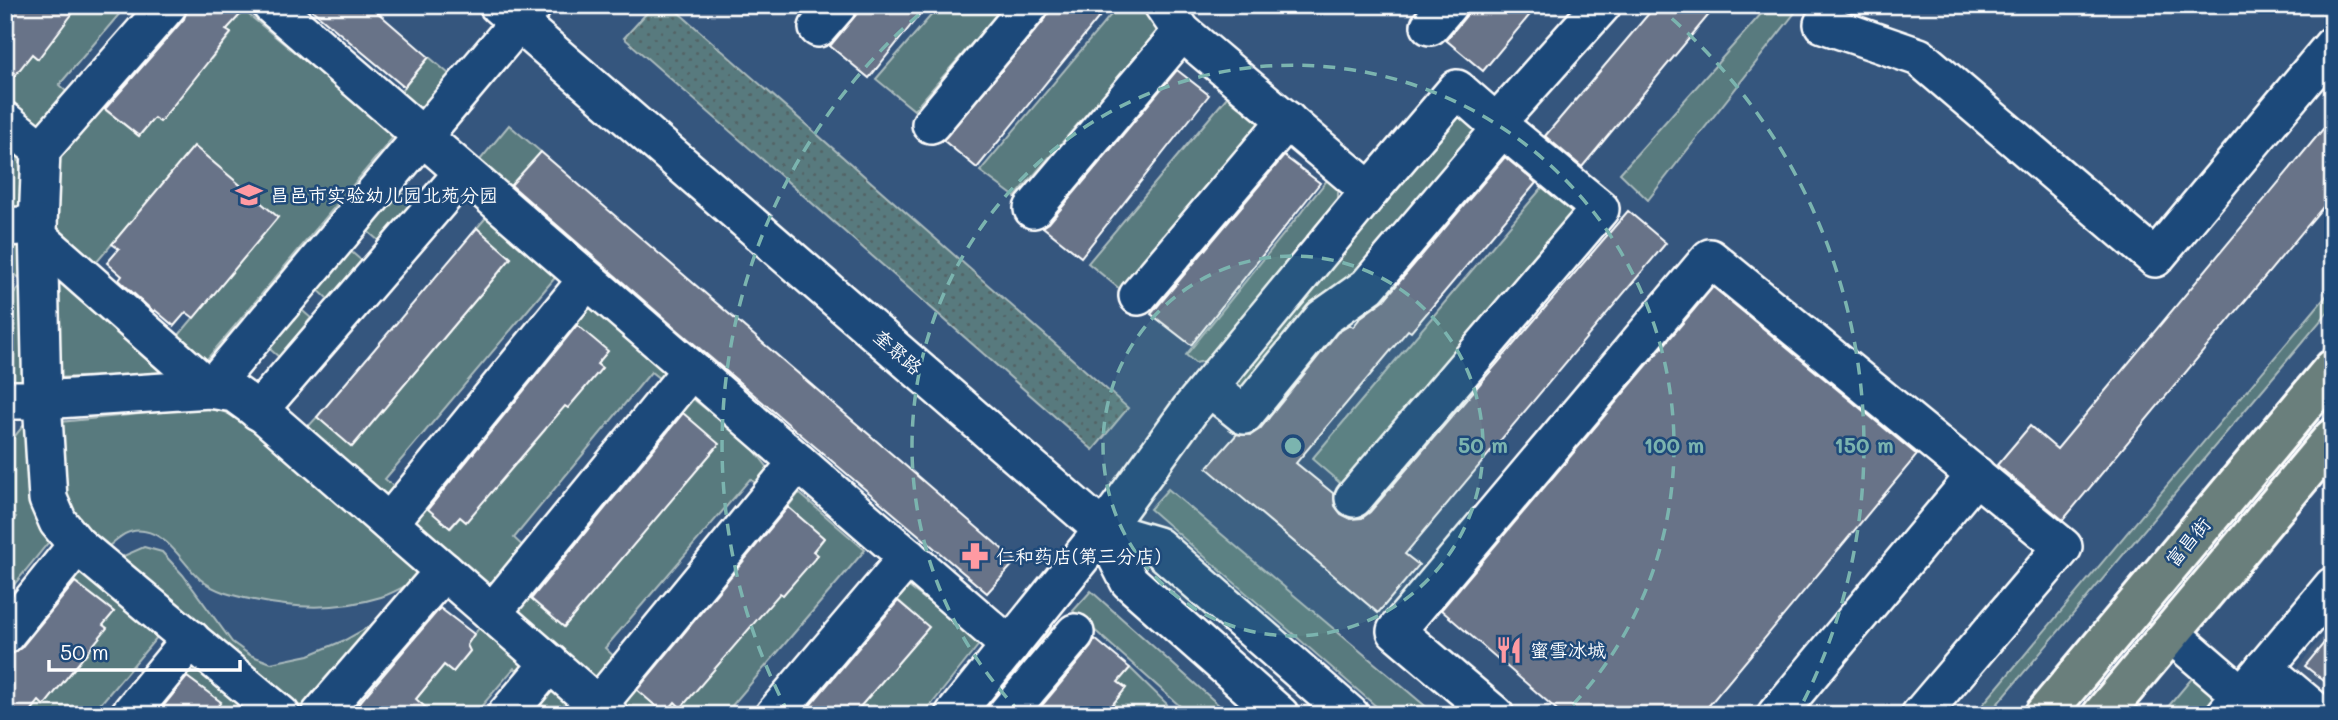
<svg xmlns="http://www.w3.org/2000/svg" width="2338" height="720" font-family="Mali,'LXGW WenKai TC',sans-serif">
	<defs>
		<pattern id="grass-dots" width="8" height="8" patternUnits="userSpaceOnUse" patternTransform="scale(1.75)"><rect width="8" height="8" fill="#597a7e"/><path d="M2 2h.1M6 6h.1" fill="none" stroke="#526365" stroke-width="1.8" stroke-linecap="round"/></pattern>
	</defs>
	<rect width="100%" height="100%" fill="#35567e"/>
	<filter id="ink" filterUnits="userSpaceOnUse"><feTurbulence type="fractalNoise" baseFrequency=".0143" numOctaves="2"/><feDisplacementMap in="SourceGraphic" scale="14" xChannelSelector="R" yChannelSelector="G"/><feConvolveMatrix kernelMatrix="1 2 1 2 8 2 1 2 1" color-interpolation-filters="sRGB"/></filter>
	<g filter="url(#ink)">
		<path fill="#445f81" d="M2333 624V715H2281L2268 703Z"/>
		<path fill="url(#grass-dots)" stroke="#acbcbe" stroke-width="2" d="M654 5H670L1128 408 1093 450 624 38Z"/>
		<g fill="#597a7e" stroke="#acbcbe" stroke-width="2">
			<path d="M83 5H127L59 85 69 94 37 132 5 106V72L13 78 32 54 38 59 71 6 78 11Z"/>
			<path d="M940 5H1005L914 110 876 79Z"/>
			<path d="M1119 5H1152L1165 23 1015 197 980 171Z"/>
			<path d="M1769 5H1801L1648 200 1620 173Z"/>
			<path d="M243 10 395 135 202 365 174 341 278 217 194 147 90 270 51 238V161L99 105 139 136 154 118 160 122 187 88 205 55 211 59 231 34 226 30Z"/>
			<path d="M429 57 455 79 418 121 393 101Z"/>
			<path d="M1227 97 1260 124 1121 290 1088 263Z"/>
			<path d="M1460 115 1487 131 1244 396 1224 382Z"/>
			<path d="M509 125 541 152 502 198 470 172Z"/>
			<path d="M5 142 17 151 27 210 5 214Z"/>
			<path d="M1328 179 1338 190V199L1205 361 1195 363 1186 355Z"/>
			<path d="M1546 183 1581 213 1347 489 1312 459Z"/>
			<path d="M398 190 412 203 379 241 365 229Z"/>
			<path d="M489 214 559 273 385 479 400 492 391 503 305 430 317 417 352 446 511 258 477 228Z"/>
			<path d="M30 229 34 383 5 384V304L24 282 5 266V234Z"/>
			<path d="M348 249 362 261 329 300 315 287Z"/>
			<path d="M47 264 167 374 50 378Z"/>
			<path d="M2333 288V306L1988 715H1974Z"/>
			<path d="M590 298 658 351 668 377 664 382 651 372 514 538 526 549 492 589 406 513 417 500 451 528 509 457 517 463 545 430 559 400 568 408 601 369 597 364 607 352 570 320Z"/>
			<path d="M297 306 311 318 279 357 264 344Z"/>
			<path d="M693 399 748 442 772 473 766 491 750 479 605 648 620 662 599 687 512 611 525 594 564 626 718 444 681 412Z"/>
			<path d="M198 408 222 411 242 420 424 576C410 583 396 592 381 597 339 610 297 609 254 600 235 596 215 592 200 579 183 564 169 535 144 531 128 528 118 538 107 548L76 517 62 490 60 422Z"/>
			<path d="M23 426 37 427 52 538 5 596V539L9 534 6 531 16 517 5 509V448Z"/>
			<path d="M1168 489 1436 715H1386L1150 509Z"/>
			<path d="M799 493 865 550 724 715H629L616 704 632 685 665 714 675 702 681 707 773 588 783 595 824 538 788 507Z"/>
			<path d="M144 547 162 552 183 575 232 642 250 655 271 663 309 655 345 640 370 626 418 583 311 707 300 710 119 558Z"/>
			<path d="M83 567 158 636 91 715H28L39 701 44 705 106 628 103 625 114 612 73 580Z"/>
			<path d="M901 581 981 642 923 715H853L928 627 890 593Z"/>
			<path d="M1091 591 1230 715H1190L1073 611Z"/>
			<path d="M481 625 531 664 527 678 514 668 474 715H413L416 699 444 665 453 672 470 651 467 645Z"/>
			<path d="M1051 628 1061 636 996 715H979Z"/>
			<path d="M195 662 257 715H211L220 702 186 676Z"/>
			<path d="M1130 668 1167 704 1159 715H1104L1126 688 1118 682Z"/>
			<path d="M2199 670 2224 692 2204 715H2161Z"/>
			<path d="M552 686 583 715H555L538 702Z"/>
		</g>
		<g fill="#687388" stroke="#fff" stroke-width="2">
			<path d="M5 5H79L38 59 32 54 5 88Z"/>
			<path d="M188 5H227L240 15 226 30 231 33 160 122 154 118 139 136 105 109 184 19Z"/>
			<path d="M306 5H369L429 57 404 87Z"/>
			<path d="M864 5H927L869 78 830 46Z"/>
			<path d="M1050 5H1109L977 168 943 140 1046 18Z"/>
			<path d="M1475 5H1538L1483 71 1446 40Z"/>
			<path d="M1656 5H1717L1582 167 1545 136Z"/>
			<path d="M1177 70 1209 95 1081 257 1043 227 1049 223Z"/>
			<path d="M2333 117V195L2063 520 1997 465 2030 426 2057 449Z"/>
			<path d="M194 146 278 217 194 318 186 312 174 326 155 310 154 312 119 280 122 276 107 263 119 249 112 244Z"/>
			<path d="M541 152 1016 561 987 593 672 325 511 185Z"/>
			<path d="M1284 156 1320 183 1191 345 1151 314Z"/>
			<path d="M1505 157 1536 183 1411 332 1408 330 1296 463 1334 494 1335 506 1341 514 1351 519 1362 518 1370 512 1628 211 1666 243 1405 554 1419 565 1378 613 1207 468 1237 434 1251 435 1260 429 1337 333 1350 325 1353 327 1361 317 1384 300Z"/>
			<path d="M477 228 511 258 352 447 317 417Z"/>
			<path d="M1713 287 1917 455 1701 715H1563L1441 610Z"/>
			<path d="M577 325 608 351 597 364 602 368 568 408 565 406 466 522 460 517 450 528 428 509Z"/>
			<path d="M683 413 719 444 564 627 531 599Z"/>
			<path d="M788 507 824 538 813 551 818 555 783 595 780 593 681 708 675 702 665 714 637 690Z"/>
			<path d="M75 582 114 612 103 625 107 628 44 706 39 701 28 715H5V661L10 655 21 648Z"/>
			<path d="M898 601 929 627 853 715H802Z"/>
			<path d="M440 608 474 634 467 645 470 651 453 672 444 665 416 699 434 715H349Z"/>
			<path d="M2333 632V688L2305 666Z"/>
			<path d="M1095 639 1130 668 1118 682 1126 688 1104 715H1034L1091 647Z"/>
			<path d="M187 677 221 702 211 715H156Z"/>
		</g>
		<g fill="none" stroke-linecap="round" stroke-linejoin="round">
			<defs>
				<g id="minor">
					<path d="M271 5 1010 646"/>
					<path d="M498 5 1103 530 1129 581 1280 715"/>
					<path d="M1823 24 1919 57 2155 258 2333 45"/>
					<path d="M1430 26 1448 5"/>
					<path d="M818 28 838 5"/>
					<path d="M5 121 41 150 38 225 42 400 210 389 234 393 266 416 609 715"/>
					<path d="M931 124 1030 5"/>
					<path d="M41 150 168 5"/>
					<path d="M1370 191 1457 89 1496 123 1602 5"/>
					<path d="M1033 209 1182 32"/>
					<path d="M5 227 38 225"/>
					<path d="M39 238 210 389 533 5"/>
					<path d="M1138 296 1287 120"/>
					<path d="M1209 387 1244 415 1323 318 1368 286 1502 128"/>
					<path d="M5 400H42L48 499 58 522 77 545 281 715"/>
					<path d="M258 411 463 173"/>
					<path d="M1354 498 1600 209 1496 123"/>
					<path d="M389 523 587 280"/>
					<path d="M1103 530 1157 546 1350 715"/>
					<path d="M492 613 691 370"/>
					<path d="M2170 633 2265 715"/>
					<path d="M5 635 77 545"/>
					<path d="M2264 668 2320 715"/>
					<path d="M598 705 798 462"/>
					<path d="M129 715 191 639"/>
					<path d="M320 715 444 571"/>
					<path d="M506 715 550 663"/>
					<path d="M774 715 908 557"/>
					<path d="M954 715 1103 530 1190 410 1370 191 1182 32 1163 5"/>
					<path d="M1006 715 1075 633"/>
					<path d="M1495 715 1396 631 1710 258 2063 547 1920 715"/>
					<path d="M1776 715 1976 475"/>
					<path d="M2225 715 2333 586"/>
				</g>
				<g id="major">
					<path d="M2044 715 2333 369"/>
					<path d="M2102 715 2333 438"/>
				</g>
			</defs>
			<use href="#minor" stroke="#fff" stroke-width="42"/>
			<use href="#major" stroke="#fff" stroke-width="44"/>
			<use href="#minor" stroke="#1f4a7a" stroke-width="37"/>
			<use href="#major" stroke="#6a7f7c" stroke-width="38"/>
		</g>
	</g>
	<circle cx="1293" cy="446" r="190" fill="#7bb4af" fill-opacity=".12"/>
	<g fill="none" stroke="#7bb4af" stroke-width="3.5" stroke-dasharray="12 9">
		<circle cx="1293" cy="446" r="190"/>
		<path d="M1021 713A381 381 0 1 1 1565 713"/>
		<path d="M789 714A571 571 0 0 1 930 5M1656 5A571 571 0 0 1 1797 714"/>
	</g>
	<defs>
		<symbol id="school-bare" viewBox="-9 -9 18 18"><path d="M0-5L7-2L0 1L-7-2ZM-4 1L0 2.5L4 1V4Q0 6-4 4Z" fill="#ff9aa2" stroke="#1f4a7a" stroke-width="2.5" paint-order="stroke"/></symbol>
		<symbol id="pharmacy-bare" viewBox="-9 -9 18 18"><path d="M-2-6h4v4h4v4h-4v4h-4v-4h-4v-4h4Z" fill="#ff9aa2" stroke="#1f4a7a" stroke-width="2.5" paint-order="stroke"/></symbol>
		<symbol id="restaurant-bare" viewBox="-9 -9 18 18"><path d="M-5-6h1v4h1v-4h1v4h1v-4h1v5L-1.5 .5V6h-2V.5L-5-1ZM5-6V6H3V1.5H1.5Q1.5-4 5-6Z" fill="#ff9aa2" stroke="#1f4a7a" stroke-width="2.5" paint-order="stroke"/></symbol>
	</defs>
	<g fill-rule="evenodd">
		<use href="#school-bare" x="230" y="176" width="38" height="38"/>
		<use href="#pharmacy-bare" x="956" y="537" width="38" height="38"/>
		<use href="#restaurant-bare" x="1490" y="631" width="38" height="38"/>
	</g>
	<g text-anchor="middle" stroke-width="5" stroke-linejoin="round" paint-order="stroke">
		<g font-size="19" fill="#fff" stroke="#1f4a7a" text-anchor="start">
			<text x="270" y="202">昌邑市实验幼儿园北苑分园</text>
			<text x="996" y="563">仁和药店(第三分店)</text>
			<text x="1530" y="657">蜜雪冰城</text>
		</g>
		<g font-size="19" fill="#fff" stroke="#1f4a7a">
			<text transform="translate(898 352) rotate(41)" y="7">奎聚路</text>
			<text transform="translate(2188 542) rotate(-50)" y="7">富昌街</text>
		</g>
	</g>
	<circle cx="1293" cy="446" r="10" fill="#7bb4af" stroke="#1f4a7a" stroke-width="3.5"/>
	<g font-size="21" text-anchor="middle" font-weight="bold" fill="#7bb4af" stroke="#1f4a7a" stroke-width="5" stroke-linejoin="round" paint-order="stroke">
		<text x="1483" y="453">50 m</text>
		<text x="1674" y="453">100 m</text>
		<text x="1864" y="453">150 m</text>
	</g>
	<rect width="2338" height="720" fill="none" stroke="#1f4a7a" stroke-width="28"/>
	<rect x="14" y="14" width="2310" height="692" fill="none" stroke="#fff" stroke-width="2.5" filter="url(#ink)"/>
	<path d="M49 660v10h191v-10" fill="none" stroke="#ffffff" stroke-width="3.5"/>
	<text x="60" y="660" font-size="21" fill="#ffffff" stroke="#1f4a7a" stroke-width="5" paint-order="stroke">50 m</text>
</svg>
